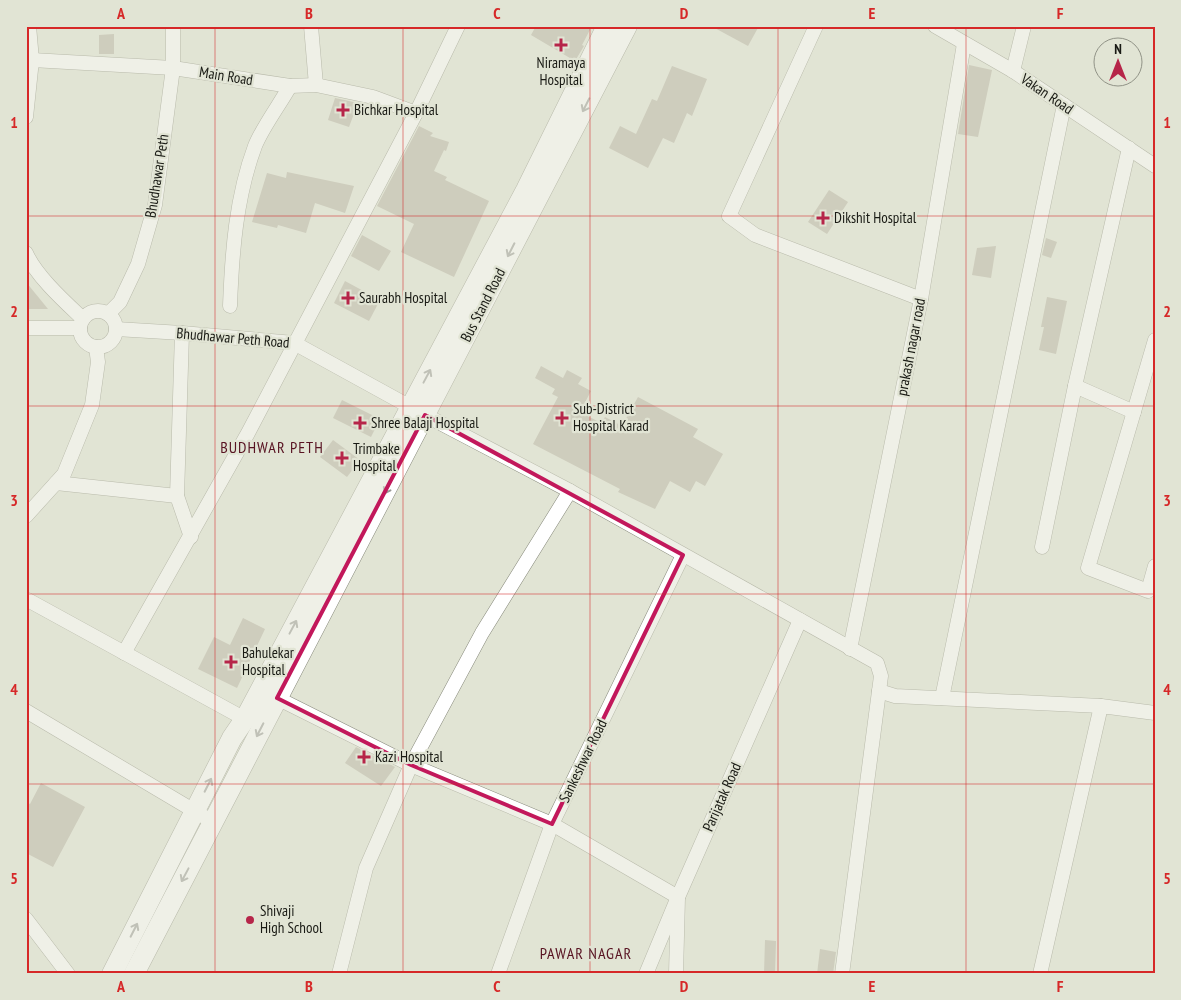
<svg xmlns="http://www.w3.org/2000/svg" width="1181" height="1000" font-family="'PT Sans Narrow',sans-serif">
	<rect width="100%" height="100%" fill="#e1e4d4"/>
	<g fill="#b5b1a2">
		<path d="M536 26H592L582 45 584 46 575 61 531 35Z"/>
		<path d="M711 26H759L748 46Z"/>
		<path d="M114 34V54H99V35Z"/>
		<path d="M969 65 992 70 978 137 958 134Z"/>
		<path d="M672 66 707 79 692 116 687 113 674 143 663 138 648 168 609 148 620 126 636 134 652 99 657 101Z"/>
		<path d="M335 98 358 103 349 127 328 120Z"/>
		<path d="M419 126 433 133 430 136 449 142 446 151 444 150 434 171 447 177 445 180 489 201 454 277 401 252 414 224 377 206Z"/>
		<path d="M287 172 354 186 345 213 315 203 306 233 278 225 277 228 252 222 267 173 286 178Z"/>
		<path d="M829 190 848 202 827 234 808 222Z"/>
		<path d="M362 235 391 251 379 271 351 256Z"/>
		<path d="M1046 238 1057 242 1051 258 1042 255Z"/>
		<path d="M996 246 991 278 972 275 977 248Z"/>
		<path d="M345 281 380 300 369 321 334 303Z"/>
		<path d="M26 282 48 309H26Z"/>
		<path d="M1047 297 1067 301 1056 354 1039 350 1044 327H1041Z"/>
		<path d="M541 366 563 378 567 370 582 378 578 384 591 391 580 412 601 423 605 417 622 426 638 397 698 429 693 437 723 454 705 486 696 481 690 492 670 481 655 509 618 492 620 489 533 444 558 397 552 394 555 389 535 378Z"/>
		<path d="M342 400 380 419 371 437 333 418Z"/>
		<path d="M333 440 360 460 347 477 320 457Z"/>
		<path d="M243 618 265 629 237 688 198 669 214 637 230 645Z"/>
		<path d="M356 747 395 767 381 786 345 763Z"/>
		<path d="M41 783 85 807 53 867 26 853V802L30 804Z"/>
		<path d="M765 940 776 941 775 974H764Z"/>
		<path d="M820 949 836 952 833 974H817Z"/>
	</g>
	<g fill="none" stroke-linecap="round" stroke-linejoin="round">
		<defs>
			<g id="minor">
				<path d="M311 26 316 85"/>
				<path d="M816 26 729 216 755 235 921 299"/>
				<path d="M935 26 1013 71 1155 166"/>
				<path d="M32 60 173 68 290 86 316 85 373 97 416 113"/>
				<path d="M1013 71 1024 26"/>
				<path d="M26 117 32 60 29 26"/>
				<path d="M26 253C36 276 65 302 83 319"/>
				<path d="M230 306C232 252 236 197 255 146 262 128 280 104 290 86"/>
				<circle cx="98" cy="329" r="18"/>
				<path d="M108 314 120 302 138 264 155 205 173 68V26"/>
				<path d="M26 328H80"/>
				<path d="M116 329 182 333 294 343 425 415 570 491 877 663 881 676 842 974"/>
				<path d="M182 333 177 496 191 537"/>
				<path d="M1155 340 1088 568 1148 591 1155 566"/>
				<path d="M1075 386 1134 412"/>
				<path d="M56 483 177 496"/>
				<path d="M26 516 64 474 92 405 98 362 96 347"/>
				<path d="M1042 547 1075 386 1129 148"/>
				<path d="M26 599 245 719"/>
				<path d="M850 649 921 299 964 44"/>
				<path d="M124 653 248 433 416 113 458 26"/>
				<path d="M879 691 895 696 1101 706"/>
				<path d="M277 698 411 765 552 824 678 897 676 974"/>
				<path d="M942 698 1064 105"/>
				<path d="M26 711 213 822"/>
				<path d="M26 919 68 974"/>
				<path d="M339 974 366 868 411 765 482 633 570 491"/>
				<path d="M498 974 552 824 683 555"/>
				<path d="M646 974 678 897 800 620"/>
				<path d="M1040 974 1101 706 1155 713"/>
			</g>
			<g id="highway">
				<path d="M112 974 232 738 245 719 526 190 607 26"/>
				<path d="M134 974 627 26"/>
			</g>
		</defs>
		<use href="#minor" stroke="#87897b" stroke-width="15"/>
		<use href="#highway" stroke="#87897b" stroke-width="21"/>
		<use href="#minor" stroke="#fff" stroke-width="14"/>
		<use href="#highway" stroke="#fff" stroke-width="20"/>
	</g>
	<defs><path id="oneway-shaft" d="M-6 0H5M1.5-3L5.5 0L1.5 3" fill="none" stroke-width="1.6" stroke-linecap="round" stroke-linejoin="round" transform="scale(1.25)"/></defs>
	<g stroke="#989895">
		<use href="#oneway-shaft" transform="translate(586 105) rotate(117)"/>
		<use href="#oneway-shaft" transform="translate(511 250) rotate(117)"/>
		<use href="#oneway-shaft" transform="translate(427 376) rotate(-62)"/>
		<use href="#oneway-shaft" transform="translate(388 487) rotate(117)"/>
		<use href="#oneway-shaft" transform="translate(293 627) rotate(-62)"/>
		<use href="#oneway-shaft" transform="translate(260 730) rotate(117)"/>
		<use href="#oneway-shaft" transform="translate(208 785) rotate(-63)"/>
		<use href="#oneway-shaft" transform="translate(185 875) rotate(118)"/>
		<use href="#oneway-shaft" transform="translate(134 930) rotate(-63)"/>
	</g>
	<path d="M0 0H1181V1000H0ZM425 415 683 555 552 824 411 765 277 698Z" fill="#e1e4d4" fill-opacity=".55" fill-rule="evenodd"/>
	<path fill="none" stroke="#c2185b" stroke-width="4" stroke-linejoin="round" d="M425 415 683 555 552 824 411 765 277 698Z"/>
	<path fill="none" stroke="#d62828" stroke-width="1" stroke-opacity="0.55" d="M215 26V974M403 26V974M590 26V974M778 26V974M966 26V974M26 216H1155M26 406H1155M26 594H1155M26 784H1155"/>
	<g fill="#b62549" stroke="#e1e4d4" stroke-width="2">
		<path d="M558.5 37.5h5v5h5v5h-5v5h-5v-5h-5v-5h5z"/>
		<path d="M340.5 102.5h5v5h5v5h-5v5h-5v-5h-5v-5h5z"/>
		<path d="M820.5 210.5h5v5h5v5h-5v5h-5v-5h-5v-5h5z"/>
		<path d="M345.5 290.5h5v5h5v5h-5v5h-5v-5h-5v-5h5z"/>
		<path d="M559.5 410.5h5v5h5v5h-5v5h-5v-5h-5v-5h5z"/>
		<path d="M357.5 415.5h5v5h5v5h-5v5h-5v-5h-5v-5h5z"/>
		<path d="M339.5 450.5h5v5h5v5h-5v5h-5v-5h-5v-5h5z"/>
		<path d="M228.5 654.5h5v5h5v5h-5v5h-5v-5h-5v-5h5z"/>
		<path d="M361.5 749.5h5v5h5v5h-5v5h-5v-5h-5v-5h5z"/>
		<circle cx="250" cy="920" r="5"/>
	</g>
	<g text-anchor="middle" stroke-width="4.5" stroke-linejoin="round" paint-order="stroke">
		<g font-size="15" fill="#191a14" stroke="#e1e4d4" text-anchor="start">
			<text x="561" y="68" text-anchor="middle">Niramaya<tspan x="561" dy="17">Hospital</tspan></text>
			<text x="354" y="115">Bichkar Hospital</text>
			<text x="834" y="223">Dikshit Hospital</text>
			<text x="359" y="303">Saurabh Hospital</text>
			<text x="573" y="414">Sub-District<tspan x="573" dy="17">Hospital Karad</tspan></text>
			<text x="371" y="428">Shree Balaji Hospital</text>
			<text x="353" y="454">Trimbake<tspan x="353" dy="17">Hospital</tspan></text>
			<text x="242" y="658">Bahulekar<tspan x="242" dy="17">Hospital</tspan></text>
			<text x="375" y="762">Kazi Hospital</text>
			<text x="260" y="916">Shivaji<tspan x="260" dy="17">High School</tspan></text>
		</g>
		<g font-size="15" fill="#191a14" stroke="#e1e4d4">
			<text transform="translate(226 76) rotate(9)" y="5">Main Road</text>
			<text transform="translate(1047 94) rotate(34)" y="5">Vakan Road</text>
			<text transform="translate(157 176) rotate(-81)" y="5">Bhudhawar Peth</text>
			<text transform="translate(483 305) rotate(-63)" y="5">Bus Stand Road</text>
			<text transform="translate(233 338) rotate(5)" y="5">Bhudhawar Peth Road</text>
			<text transform="translate(911 347) rotate(-79)" y="5">prakash nagar road</text>
			<text transform="translate(583 761) rotate(-64)" y="5">Sankeshwar Road</text>
			<text transform="translate(722 797) rotate(-66)" y="5">Parijatak Road</text>
		</g>
		<g font-size="16" letter-spacing="1" fill="#581322" stroke="#e1e4d4">
			<text x="272" y="453">BUDHWAR PETH</text>
			<text x="586" y="959">PAWAR NAGAR</text>
		</g>
	</g>
	<rect width="1181" height="1000" fill="none" stroke="#e1e4d4" stroke-width="55"/>
	<g transform="translate(1118 62)"><circle r="24" fill="#e1e4d4" stroke="#919387"/>
	<path d="M0-4L9 19L0 12L-9 19Z" fill="#b62549"/>
	<text y="-8" font-size="14" font-weight="bold" text-anchor="middle" fill="#191a14">N</text>
	</g>
	<rect x="28" y="28" width="1126" height="944" fill="none" stroke="#d62828" stroke-width="2"/>
	<g font-size="16" text-anchor="middle" font-weight="bold" fill="#d62828">
		<text x="121" y="19">A</text>
		<text x="309" y="19">B</text>
		<text x="497" y="19">C</text>
		<text x="684" y="19">D</text>
		<text x="872" y="19">E</text>
		<text x="1060" y="19">F</text>
		<text x="14" y="128">1</text>
		<text x="1167" y="128">1</text>
		<text x="14" y="317">2</text>
		<text x="1167" y="317">2</text>
		<text x="14" y="506">3</text>
		<text x="1167" y="506">3</text>
		<text x="14" y="695">4</text>
		<text x="1167" y="695">4</text>
		<text x="14" y="884">5</text>
		<text x="1167" y="884">5</text>
		<text x="121" y="992">A</text>
		<text x="309" y="992">B</text>
		<text x="497" y="992">C</text>
		<text x="684" y="992">D</text>
		<text x="872" y="992">E</text>
		<text x="1060" y="992">F</text>
	</g>
</svg>
